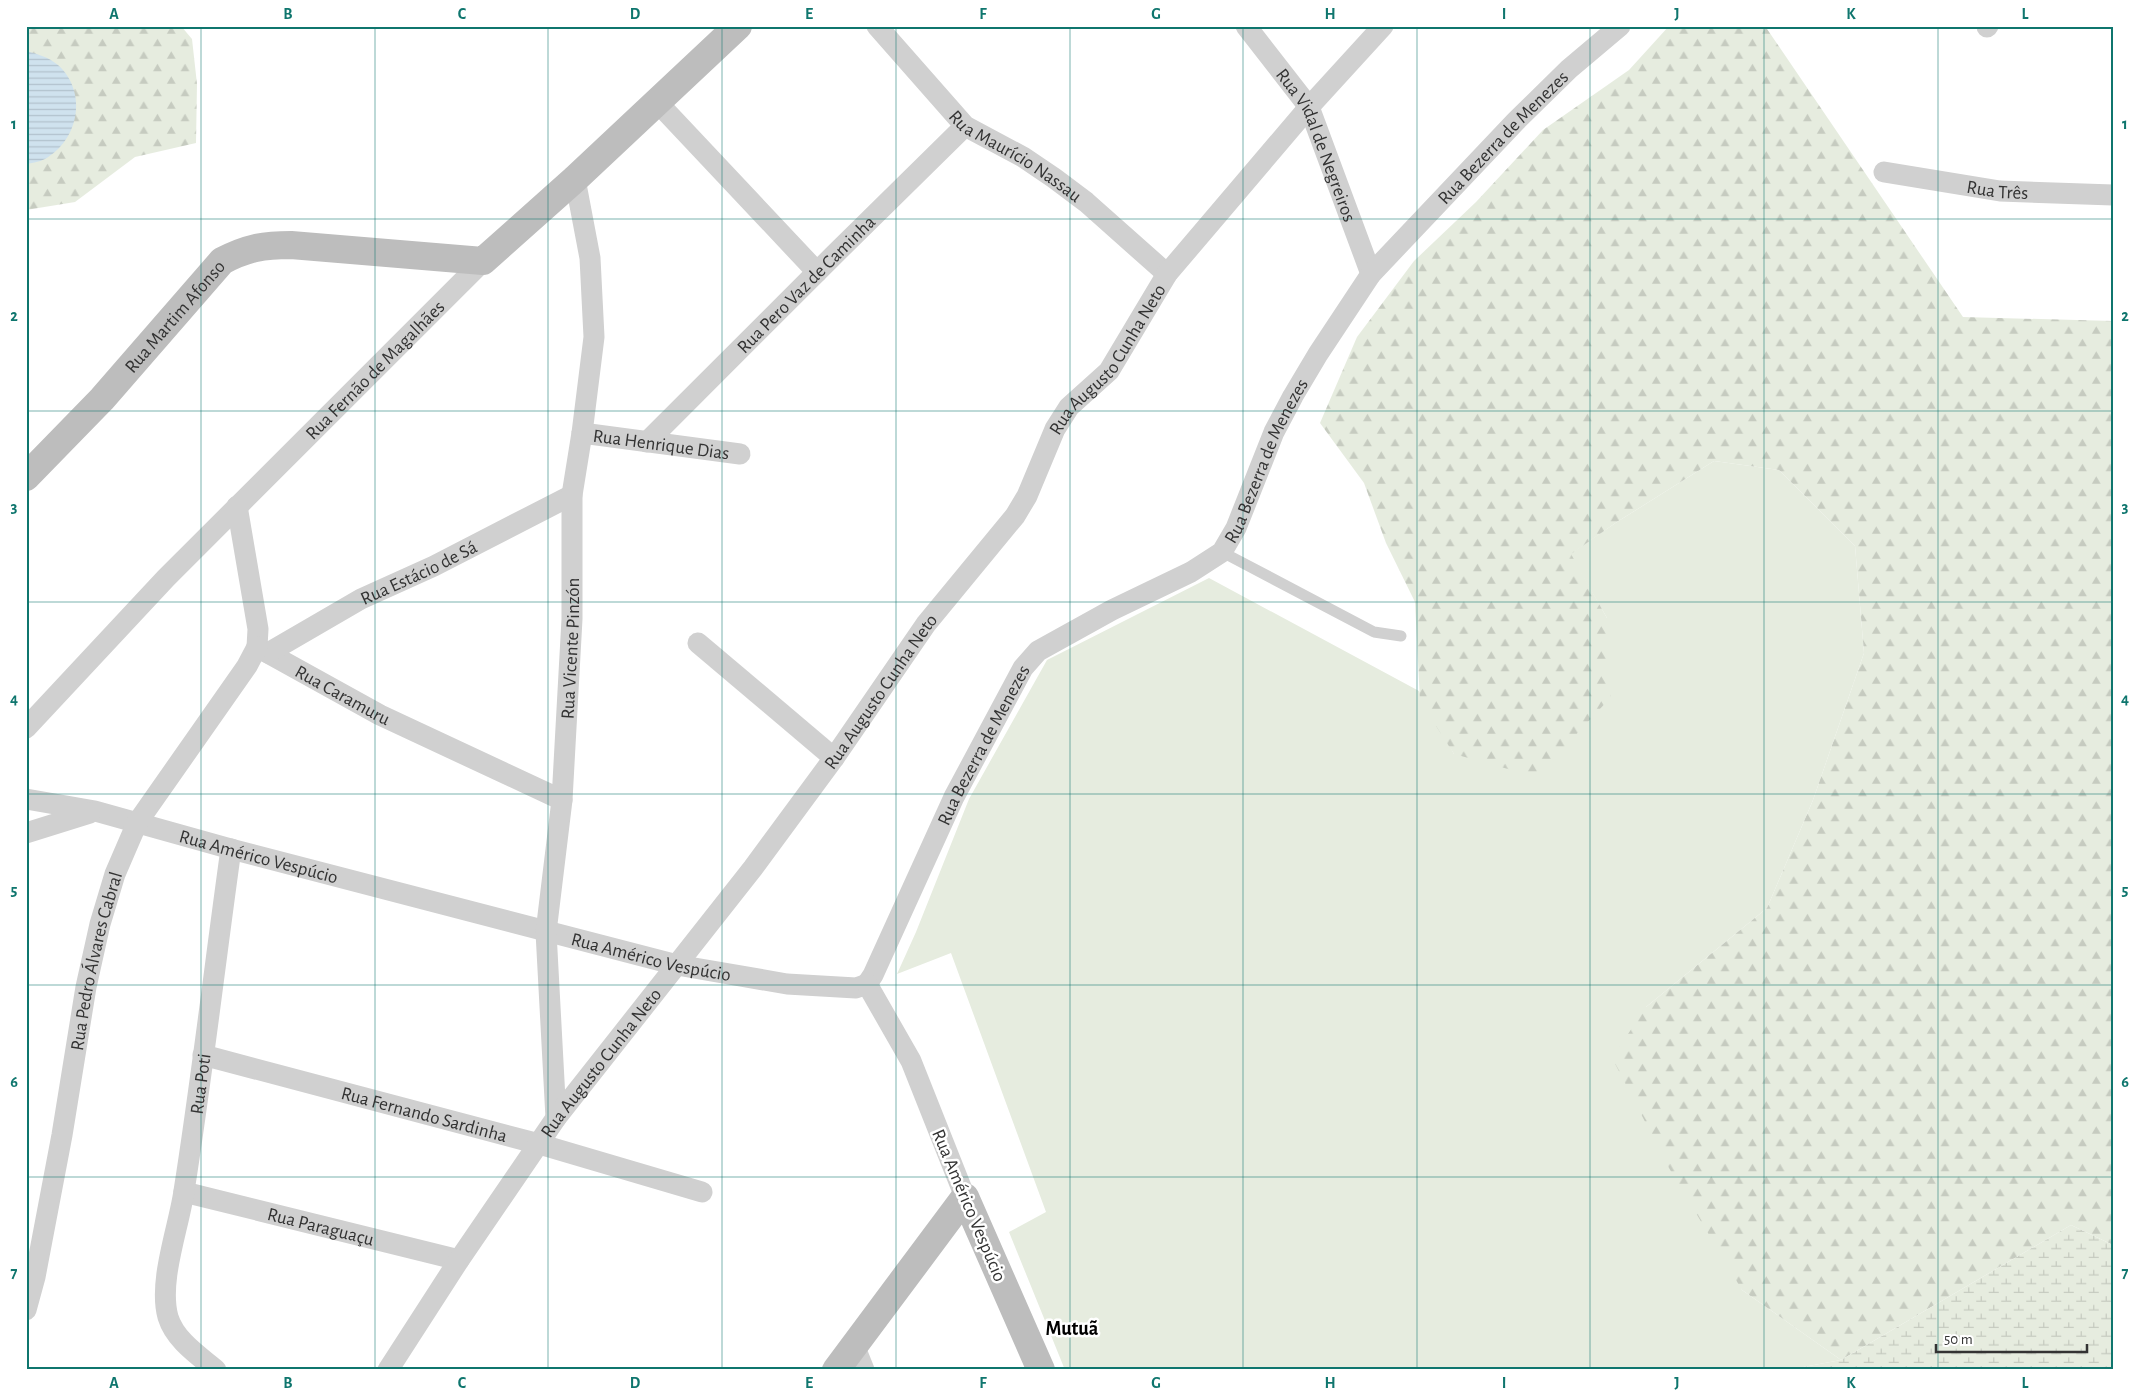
<svg xmlns="http://www.w3.org/2000/svg" width="2139" height="1396" font-family="'Alegreya Sans',sans-serif">
	<defs>
		<pattern id="forest-firs" width="22" height="20" patternUnits="userSpaceOnUse" patternTransform="scale(1.25)"><rect width="22" height="20" fill="#e6ecdf"/><path d="M5 1l3.5 6h-7zM16 11l3.5 6h-7z" fill="#c6cbc0"/></pattern>
		<pattern id="wetland-marsh" width="20" height="14" patternUnits="userSpaceOnUse" patternTransform="scale(1.25)"><rect width="20" height="14" fill="#e6ecdf"/><path d="M1 5h8M5 5V1M11 12h8M15 12V8" fill="none" stroke="#c6cbc0"/></pattern>
		<pattern id="water-rules" width="6" height="5" patternUnits="userSpaceOnUse" patternTransform="scale(1.25)"><rect width="6" height="5" fill="#cfe2ee"/><path d="M0 2.5h6" fill="none" stroke="#b2c2cd"/></pattern>
	</defs>
	<rect width="100%" height="100%" fill="#fff"/>
	<path fill="#e6ecdf" d="M1714 461 1779 470 1855 546 1864 653 1813 800 1767 908 1646 1007 1742 1290 1841 1360 1787 1370H1065L1009 1232 1046 1212 951 953 897 974 916 932 969 799 1047 660 1209 578 1419 691 1454 754 1607 618 1570 554 1617 522Z"/>
	<g fill="url(#forest-firs)">
		<path d="M26 26H181L192 39 197 84 196 143 135 157 75 202 26 210Z"/>
		<path d="M1669 26H1765L1963 317 2113 321V1245L2071 1225 1841 1360 1742 1290 1669 1168 1612 1058 1646 1007 1767 908 1813 800 1864 653 1855 546 1779 470 1714 461 1617 522 1571 554 1607 618 1611 697 1537 777 1454 754 1420 701 1415 602 1386 543 1364 483 1320 423 1357 337 1414 261 1476 202 1543 130 1629 70Z"/>
	</g>
	<path fill="url(#wetland-marsh)" d="M2071 1225 2113 1245V1370H1787L1841 1360Z"/>
	<path fill="url(#water-rules)" d="M26 51C38 54 48 57 58 65 88 92 79 140 45 159 39 162 32 163 26 164Z"/>
	<g fill="none" stroke-linecap="round" stroke-linejoin="round">
		<path stroke="#d0d0d0" stroke-width="11" d="M1222 552 1374 632 1401 636"/>
		<g stroke="#d0d0d0" stroke-width="21">
			<path id="s1" d="M877 26 965 126 1023 157 1054 178 1086 202 1167 274"/>
			<path id="s2" d="M1246 26 1309 107 1371 274"/>
			<path d="M1987 27 1988 26"/>
			<path d="M658 103 817 272"/>
			<path id="s3" d="M1884 172 2000 191 2113 195"/>
			<path id="s4" d="M582 433 740 454"/>
			<path id="s5" d="M647 442 833 256 965 126"/>
			<path id="s6" d="M237 506 258 629 257 647 380 715 562 800"/>
			<path d="M698 643 834 758"/>
			<path id="s7" d="M268 653 361 599 434 566 572 495"/>
			<path id="s8" d="M26 728 166 578 483 261"/>
			<path id="s9" d="M26 799 95 811 231 849 677 965 787 984 856 988 867 984"/>
			<path d="M26 833 90 813"/>
			<path id="s10" d="M867 984 873 975 954 797 1023 668 1038 651 1112 610 1191 572 1222 552 1236 528 1274 432 1293 396 1318 354 1371 274 1516 121 1569 69 1620 26"/>
			<path d="M867 984 911 1061 965 1197"/>
			<path id="s11" d="M203 1055 539 1144 702 1192"/>
			<path id="s12" d="M556 1118 546 932 562 800 572 619V495L582 433 594 337 590 258 575 179"/>
			<path id="s13" d="M184 1192 459 1260"/>
			<path id="s14" d="M26 1310 35 1277 62 1135 86 987 100 924 115 874 137 823 247 666 257 647"/>
			<path d="M854 1345 864 1370"/>
			<path id="s15" d="M216 1370C198 1355 175 1340 168 1317 158 1281 179 1227 184 1191 202 1077 215 963 231 849"/>
			<path id="s16" d="M388 1370 459 1260 556 1118 753 868 834 758 926 624 1015 516 1027 496 1055 429 1069 407 1109 371 1167 274 1309 107 1383 26"/>
		</g>
		<g stroke="#bdbdbd" stroke-width="28">
			<path id="s17" d="M26 477 102 399 222 261C247 248 263 245 291 245L483 261 575 179 738 26"/>
			<path d="M836 1370 965 1197 1041 1370"/>
		</g>
	</g>
	<path fill="none" stroke="#0f766e" stroke-width="1" stroke-opacity="0.55" d="M201 26V1370M375 26V1370M548 26V1370M722 26V1370M896 26V1370M1070 26V1370M1243 26V1370M1417 26V1370M1590 26V1370M1764 26V1370M1938 26V1370M26 219H2113M26 411H2113M26 602H2113M26 794H2113M26 985H2113M26 1177H2113"/>
	<g text-anchor="middle" stroke-width="5" stroke-linejoin="round" paint-order="stroke">
		<g font-size="19" fill="#333" stroke="#fff">
			<text dy="7" stroke="none"><textPath href="#s10" startOffset="1091">Rua Bezerra de Menezes</textPath></text>
			<text dy="7" stroke="none"><textPath href="#s2" startOffset="140">Rua Vidal de Negreiros</textPath></text>
			<text dy="7" stroke="none"><textPath href="#s1" startOffset="192">Rua Maurício Nassau</textPath></text>
			<text dy="7" stroke="none"><textPath href="#s3" startOffset="115">Rua Três</textPath></text>
			<text dy="7" stroke="none"><textPath href="#s5" startOffset="224">Rua Pero Vaz de Caminha</textPath></text>
			<text dy="7" stroke="none"><textPath href="#s17" startOffset="219">Rua Martim Afonso</textPath></text>
			<text dy="7" stroke="none"><textPath href="#s16" startOffset="1244">Rua Augusto Cunha Neto</textPath></text>
			<text dy="7" stroke="none"><textPath href="#s8" startOffset="500">Rua Fernão de Magalhães</textPath></text>
			<text dy="7" stroke="none"><textPath href="#s4" startOffset="80">Rua Henrique Dias</textPath></text>
			<text dy="7" stroke="none"><textPath href="#s10" startOffset="686">Rua Bezerra de Menezes</textPath></text>
			<text dy="7" stroke="none"><textPath href="#s7" startOffset="171">Rua Estácio de Sá</textPath></text>
			<text dy="7" stroke="none"><textPath href="#s12" startOffset="471">Rua Vicente Pinzón</textPath></text>
			<text dy="7" stroke="none"><textPath href="#s16" startOffset="839">Rua Augusto Cunha Neto</textPath></text>
			<text dy="7" stroke="none"><textPath href="#s6" startOffset="241">Rua Caramuru</textPath></text>
			<text dy="7" stroke="none"><textPath href="#s10" startOffset="266">Rua Bezerra de Menezes</textPath></text>
			<text dy="7" stroke="none"><textPath href="#s9" startOffset="240">Rua Américo Vespúcio</textPath></text>
			<text dy="7" stroke="none"><textPath href="#s9" startOffset="645">Rua Américo Vespúcio</textPath></text>
			<text dy="7" stroke="none"><textPath href="#s14" startOffset="356">Rua Pedro Álvares Cabral</textPath></text>
			<text dy="7" stroke="none"><textPath href="#s16" startOffset="374">Rua Augusto Cunha Neto</textPath></text>
			<text dy="7" stroke="none"><textPath href="#s15" startOffset="309">Rua Poti</textPath></text>
			<text dy="7" stroke="none"><textPath href="#s11" startOffset="229">Rua Fernando Sardinha</textPath></text>
			<text transform="translate(970 1205) rotate(67)" y="7">Rua Américo Vespúcio</text>
			<text dy="7" stroke="none"><textPath href="#s13" startOffset="141">Rua Paraguaçu</textPath></text>
		</g>
		<g font-size="20" font-weight="bold" fill="#000" stroke="#fff">
			<text x="1072" y="1335">Mutuã</text>
		</g>
	</g>
	<rect width="2139" height="1396" fill="none" stroke="#ffffff" stroke-width="55"/>
	<path d="M1936 1344v8h151v-8" fill="none" stroke="#333333" stroke-width="2.5"/>
	<text x="1944" y="1344" font-size="15" fill="#333333" stroke="#ffffff" stroke-width="4" paint-order="stroke">50 m</text>
	<rect x="28" y="28" width="2084" height="1340" fill="none" stroke="#0f766e" stroke-width="2"/>
	<g font-size="16" text-anchor="middle" font-weight="bold" fill="#0f766e">
		<text x="114" y="19">A</text>
		<text x="288" y="19">B</text>
		<text x="462" y="19">C</text>
		<text x="635" y="19">D</text>
		<text x="809" y="19">E</text>
		<text x="983" y="19">F</text>
		<text x="1156" y="19">G</text>
		<text x="1330" y="19">H</text>
		<text x="1504" y="19">I</text>
		<text x="1677" y="19">J</text>
		<text x="1851" y="19">K</text>
		<text x="2025" y="19">L</text>
		<text x="14" y="129">1</text>
		<text x="2125" y="129">1</text>
		<text x="14" y="321">2</text>
		<text x="2125" y="321">2</text>
		<text x="14" y="512">3</text>
		<text x="2125" y="512">3</text>
		<text x="14" y="704">4</text>
		<text x="2125" y="704">4</text>
		<text x="14" y="895">5</text>
		<text x="2125" y="895">5</text>
		<text x="14" y="1087">6</text>
		<text x="2125" y="1087">6</text>
		<text x="14" y="1278">7</text>
		<text x="2125" y="1278">7</text>
		<text x="114" y="1388">A</text>
		<text x="288" y="1388">B</text>
		<text x="462" y="1388">C</text>
		<text x="635" y="1388">D</text>
		<text x="809" y="1388">E</text>
		<text x="983" y="1388">F</text>
		<text x="1156" y="1388">G</text>
		<text x="1330" y="1388">H</text>
		<text x="1504" y="1388">I</text>
		<text x="1677" y="1388">J</text>
		<text x="1851" y="1388">K</text>
		<text x="2025" y="1388">L</text>
	</g>
</svg>
